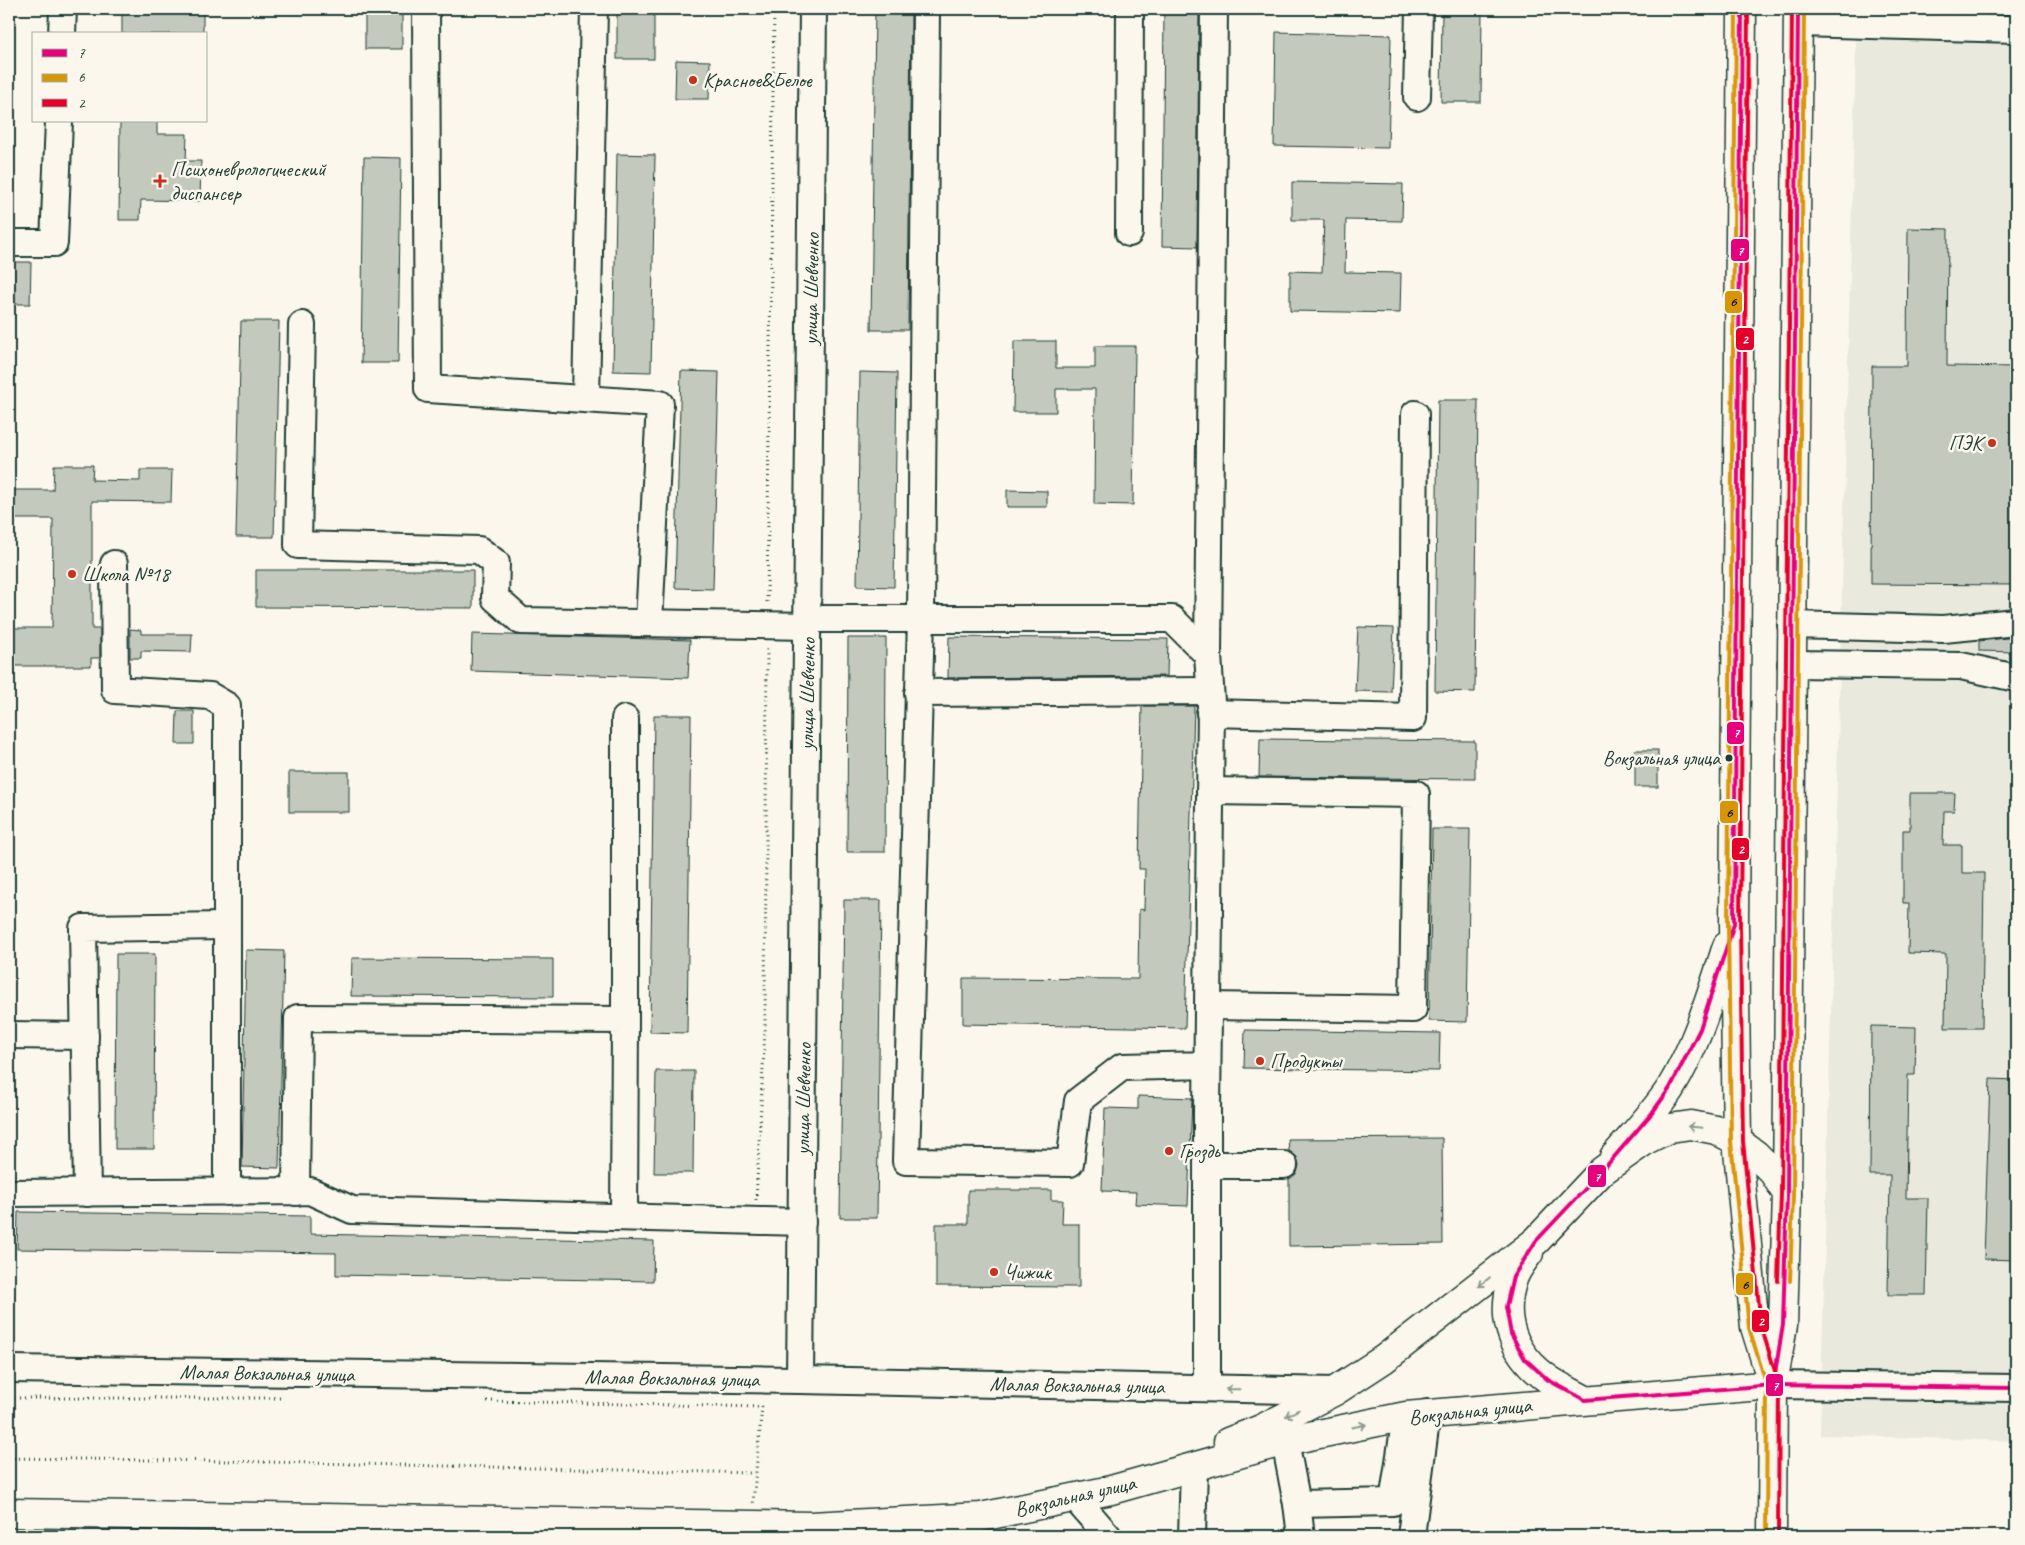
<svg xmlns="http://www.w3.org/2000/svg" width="2025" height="1545" font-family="Caveat,sans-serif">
	<rect width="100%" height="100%" fill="#fbf7ec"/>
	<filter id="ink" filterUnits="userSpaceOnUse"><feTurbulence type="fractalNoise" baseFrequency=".02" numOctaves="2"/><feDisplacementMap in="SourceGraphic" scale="10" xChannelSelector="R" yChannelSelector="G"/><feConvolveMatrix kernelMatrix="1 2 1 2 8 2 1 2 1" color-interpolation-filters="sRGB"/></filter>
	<g filter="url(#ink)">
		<path fill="#eae9de" d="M1857 9H2016V1441L1820 1435Z"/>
		<g fill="#c4c9be" stroke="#1f3d34">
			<rect x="122" y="9" width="81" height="25"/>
			<rect x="365" y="9" width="37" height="40"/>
			<rect x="617" y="9" width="37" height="50"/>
			<path d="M1164 9H1199L1197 247 1162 246Z"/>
			<path d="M1442 9H1482L1481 102H1441Z"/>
			<path d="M875 12 911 13 908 330H871Z"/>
			<path d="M1276 32 1391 35 1388 148 1274 146Z"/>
			<path d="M676 60 710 61 709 99H675Z"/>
			<path d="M120 121H157V134H187L186 161H201L200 201 141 200 140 220H119Z"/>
			<path d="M617 154 655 155 651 372 613 371Z"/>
			<path d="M364 157 401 158 398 363H361Z"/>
			<path d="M1292 182 1403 184 1402 221 1346 220 1345 272 1401 273 1400 313 1290 311V271L1322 272 1324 220H1292Z"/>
			<path d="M1908 228 1948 229 1947 366 2016 367V585L1871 584 1872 366H1907Z"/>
			<path d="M9 262H31L30 304H9Z"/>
			<path d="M241 321H279L274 537H236Z"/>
			<path d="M1014 341H1056V368H1095V346H1135L1133 505 1094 504 1095 389H1056V412H1013Z"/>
			<path d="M681 371 719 372 713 589 675 588Z"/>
			<path d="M860 372 897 373 894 587 857 586Z"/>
			<path d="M1438 400H1478L1475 692 1435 691Z"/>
			<path d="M54 465H93L92 480 140 481V470H172L171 502 92 501V629H100V658H91V666H9V628H52L53 519H9V490H53Z"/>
			<path d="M1007 490 1047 491V507H1007Z"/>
			<path d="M256 570H473V608L256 607Z"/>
			<path d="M1358 627 1394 628 1391 692 1355 691Z"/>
			<path d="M130 629 141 630V634H192L191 652 141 651V658H130Z"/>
			<path d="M472 634 690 640 688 678 471 671Z"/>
			<path d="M949 637 1168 639 1167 676 948 678Z"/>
			<path d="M2016 637V652L1979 651V641Z"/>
			<path d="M848 638H886L885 852H847Z"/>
			<path d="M1142 706H1194L1185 1028 963 1024V978L1138 979 1139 909 1144 910 1145 869H1139Z"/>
			<path d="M177 711H194V744H176Z"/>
			<path d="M654 715H691L687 1033 650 1032Z"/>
			<path d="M1260 739 1475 741V779L1259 777Z"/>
			<rect x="1635" y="750" width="23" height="37"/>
			<rect x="289" y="772" width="60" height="40"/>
			<path d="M1910 793H1955L1954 811H1944L1943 845H1962V873H1984L1982 1028H1945L1946 954 1908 953 1909 903H1903V830H1910Z"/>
			<path d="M1432 829H1470L1467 1022 1429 1021Z"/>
			<path d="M844 900H881L877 1218H840Z"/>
			<path d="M246 950 284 951 279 1168 242 1167Z"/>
			<path d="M116 954H155L154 1149H115Z"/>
			<path d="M352 958 553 959V997L351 996Z"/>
			<path d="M1871 1026 1916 1027 1915 1075H1908L1906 1198H1928L1926 1295H1888L1890 1175H1870Z"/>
			<path d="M1245 1030 1440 1033 1439 1071 1244 1068Z"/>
			<path d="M656 1071H694L693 1173H654Z"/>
			<path d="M1990 1079 2016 1080V1260L1984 1259Z"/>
			<path d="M1138 1096 1192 1098 1188 1206 1135 1204 1136 1192 1102 1191 1105 1108 1138 1109Z"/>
			<path d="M1442 1138 1443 1244 1289 1246V1179L1297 1173 1299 1165 1297 1157 1289 1151 1288 1139Z"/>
			<path d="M968 1190H1051V1200H1063L1062 1224H1079V1287L936 1286V1224H968Z"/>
			<path d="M18 1212 310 1216V1234L654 1241 653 1281 336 1275V1253L17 1249Z"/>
		</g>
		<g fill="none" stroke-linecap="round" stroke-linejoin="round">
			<defs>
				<g id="minor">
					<path d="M426 9 428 389 660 404 649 623"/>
					<path d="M1798 23 2016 29"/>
					<path d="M62 34 63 9"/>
					<path d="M1417 97 1419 9"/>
					<path d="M1129 233 1130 9"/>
					<path d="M9 243H54L59 121"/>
					<path d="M302 325 298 545 479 550 496 563 495 598 521 621 808 626"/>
					<path d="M586 399 594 9"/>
					<path d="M114 564 115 690 210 696 227 706V1192"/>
					<path d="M808 619H921L926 9"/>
					<path d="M1791 625 1943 629 2016 622"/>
					<path d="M1208 655 1214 9"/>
					<path d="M1791 664 1961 666 2016 678"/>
					<path d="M918 693 1210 691"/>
					<path d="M1210 713 1413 718 1415 414"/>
					<path d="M1208 1006 1413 1009 1416 794 1210 791"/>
					<path d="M625 1020V719"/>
					<path d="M9 1035 85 1036"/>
					<path d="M1207 1065 1122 1067 1078 1101 1070 1163 906 1161 921 619H1172L1208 655 1211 701 1207 1114V1388"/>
					<path d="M1207 1165H1284"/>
					<path d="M296 1192 298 1018 625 1020 624 1217"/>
					<path d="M9 1193 310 1191 352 1210 802 1222"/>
					<path d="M87 1193 83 928 227 926"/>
					<path d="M9 1369 800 1380 1335 1391"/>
					<path d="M800 1380 813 9"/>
					<path d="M1773 1385 2016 1388"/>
					<path d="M1285 1441 1297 1504 1301 1536"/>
					<path d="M1075 1498 1108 1536"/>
					<path d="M1297 1504 1393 1502 1406 1416"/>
					<path d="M1192 1536 1194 1468"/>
					<path d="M1411 1536 1427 1413"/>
				</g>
				<g id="major">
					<path d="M1742 9 1734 924 1737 1141 1755 1327 1773 1385"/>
					<path d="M1614 1157C1633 1135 1654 1113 1670 1089 1697 1045 1711 995 1727 946"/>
					<path d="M1787 1194 1798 9"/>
				</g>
				<g id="highway">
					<path d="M1529 1253C1523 1261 1516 1270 1513 1279 1499 1320 1514 1355 1548 1379 1559 1387 1573 1393 1585 1400"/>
					<path d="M1228 1442 1261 1429 1335 1391 1384 1359 1536 1241 1602 1171 1646 1140 1670 1128 1691 1125 1716 1130 1737 1141 1755 1154 1773 1172 1787 1194 1783 1325 1773 1385 1772 1536"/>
					<path d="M9 1513 811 1526 981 1517 1111 1490 1285 1441 1406 1416 1773 1385"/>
				</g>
			</defs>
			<use href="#minor" stroke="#1f3d34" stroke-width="30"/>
			<use href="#major" stroke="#1f3d34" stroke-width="31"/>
			<use href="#highway" stroke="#1f3d34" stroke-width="31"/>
			<g stroke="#1f3d34" stroke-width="3" stroke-dasharray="1 4" stroke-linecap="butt">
				<path d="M767 602 774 9"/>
				<path d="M756 1200 765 1030 767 646"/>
				<path d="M9 1398H281"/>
				<path d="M487 1401 762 1407 753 1503"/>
				<path d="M9 1458 225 1461 754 1473"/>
			</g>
			<use href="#minor" stroke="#fbf7ec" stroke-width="26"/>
			<use href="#major" stroke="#fbf7ec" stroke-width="28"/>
			<use href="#highway" stroke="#fbf7ec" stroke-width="28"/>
			<defs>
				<g id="bus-1">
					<path d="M1742 9 1734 924 1700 1029 1670 1088 1652 1113 1602 1171 1536 1241 1513 1277 1506 1307 1511 1334 1525 1359 1548 1380 1585 1400 1773 1385 2016 1388"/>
					<path d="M1773 1385 1783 1325 1787 1194 1798 9"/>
				</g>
				<g id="bus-2">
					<path d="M1736 9 1728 924 1731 1141 1749 1328 1767 1386 1766 1536"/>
					<path d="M1790 1281 1793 1194 1804 9"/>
				</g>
				<g id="bus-3">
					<path d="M1748 9 1740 924 1743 1141 1761 1326 1779 1384 1778 1536"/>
					<path d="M1778 1281 1781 1194 1792 9"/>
				</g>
			</defs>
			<use href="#bus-1" stroke="#fbf7ec" stroke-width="8"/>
			<use href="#bus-2" stroke="#fbf7ec" stroke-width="8"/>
			<use href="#bus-3" stroke="#fbf7ec" stroke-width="8"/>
			<use href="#bus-1" stroke="#e5007d" stroke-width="4"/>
			<use href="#bus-2" stroke="#d79608" stroke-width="4"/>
			<use href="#bus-3" stroke="#e4002b" stroke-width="4"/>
		</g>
		<defs><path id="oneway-shaft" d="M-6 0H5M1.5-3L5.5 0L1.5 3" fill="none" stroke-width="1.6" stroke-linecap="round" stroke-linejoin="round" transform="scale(1.25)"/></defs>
		<g stroke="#8d9a90">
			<use href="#oneway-shaft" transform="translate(1695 1127) rotate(-175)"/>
			<use href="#oneway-shaft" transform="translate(1484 1282) rotate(142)"/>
			<use href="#oneway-shaft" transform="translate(1233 1389) rotate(-179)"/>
			<use href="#oneway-shaft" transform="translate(1292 1413) rotate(153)"/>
			<use href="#oneway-shaft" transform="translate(1359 1426) rotate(-12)"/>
		</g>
	</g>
	<g fill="#c8321e" stroke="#fbf7ec" stroke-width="2">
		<circle cx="693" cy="80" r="5"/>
		<path d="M157.5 173.5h5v5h5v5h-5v5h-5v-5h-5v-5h5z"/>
		<circle cx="1992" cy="443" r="5"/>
		<circle cx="72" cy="574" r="5"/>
		<circle cx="1260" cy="1061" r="5"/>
		<circle cx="1169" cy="1151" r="5"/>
		<circle cx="994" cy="1272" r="5"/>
	</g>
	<circle fill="#1f3d34" stroke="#fbf7ec" stroke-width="2" cx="1729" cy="758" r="4.5"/>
	<g text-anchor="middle" stroke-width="5" stroke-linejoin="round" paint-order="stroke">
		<g font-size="20" fill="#1f3d34" stroke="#fbf7ec" text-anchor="end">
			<text x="1720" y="765">Вокзальная улица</text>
		</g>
		<g font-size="21" fill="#1f3d34" stroke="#fbf7ec" text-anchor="start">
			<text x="703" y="87">Красное&amp;Белое</text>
			<text x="171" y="176">Психоневрологический<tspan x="171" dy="24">диспансер</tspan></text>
			<text x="1982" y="450" text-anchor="end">ПЭК</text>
			<text x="82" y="581">Школа №18</text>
			<text x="1270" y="1068">Продукты</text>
			<text x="1179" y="1158">Гроздь</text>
			<text x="1004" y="1279">Чижик</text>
		</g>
		<g font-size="21" fill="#1f3d34" stroke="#fbf7ec">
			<text transform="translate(811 289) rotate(-89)" y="7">улица Шевченко</text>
			<text transform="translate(807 694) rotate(-89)" y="7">улица Шевченко</text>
			<text transform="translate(803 1099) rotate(-89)" y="7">улица Шевченко</text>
			<text transform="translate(267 1373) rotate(1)" y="7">Малая Вокзальная улица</text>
			<text transform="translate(672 1378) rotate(1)" y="7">Малая Вокзальная улица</text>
			<text transform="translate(1077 1385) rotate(1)" y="7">Малая Вокзальная улица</text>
			<text transform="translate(1470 1411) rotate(-6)" y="7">Вокзальная улица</text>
			<text transform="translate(1075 1496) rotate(-13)" y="7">Вокзальная улица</text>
		</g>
	</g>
	<g stroke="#fbf7ec" stroke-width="2">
		<rect x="1730" y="238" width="20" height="24" rx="5" fill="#e5007d"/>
		<rect x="1724" y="290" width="19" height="24" rx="5" fill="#d79608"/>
		<rect x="1735" y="327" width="20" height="24" rx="5" fill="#e4002b"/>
		<rect x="1726" y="721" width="19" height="24" rx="5" fill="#e5007d"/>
		<rect x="1719" y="800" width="20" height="24" rx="5" fill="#d79608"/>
		<rect x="1731" y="837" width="19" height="24" rx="5" fill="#e4002b"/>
		<rect x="1587" y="1164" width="20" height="24" rx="5" fill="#e5007d"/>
		<rect x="1735" y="1272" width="19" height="24" rx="5" fill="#d79608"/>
		<rect x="1751" y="1309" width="19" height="24" rx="5" fill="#e4002b"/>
		<rect x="1765" y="1373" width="19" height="24" rx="5" fill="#e5007d"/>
	</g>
	<g font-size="14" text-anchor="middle" font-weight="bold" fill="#fff">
		<text x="1740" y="255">7</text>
		<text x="1745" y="344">2</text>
		<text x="1736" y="737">7</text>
		<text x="1741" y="854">2</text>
		<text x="1597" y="1181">7</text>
		<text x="1761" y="1326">2</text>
		<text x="1775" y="1390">7</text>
	</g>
	<g font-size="14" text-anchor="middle" font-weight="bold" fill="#111">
		<text x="1733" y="306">6</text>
		<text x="1729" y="817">6</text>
		<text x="1745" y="1289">6</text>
	</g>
	<rect width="2025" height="1545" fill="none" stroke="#fbf7ec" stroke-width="30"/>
	<rect x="15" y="15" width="1995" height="1515" fill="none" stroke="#1f3d34" stroke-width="2" filter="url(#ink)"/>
	<rect x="32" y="32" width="175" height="90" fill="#fbf7ec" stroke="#a3ada2"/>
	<rect x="42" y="49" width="25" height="8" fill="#e5007d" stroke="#a3ada2"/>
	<text x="78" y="58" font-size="15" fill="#1f3d34">7</text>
	<rect x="42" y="74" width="25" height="8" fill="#d79608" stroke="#a3ada2"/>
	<text x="78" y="82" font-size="15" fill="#1f3d34">6</text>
	<rect x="42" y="99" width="25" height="8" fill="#e4002b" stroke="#a3ada2"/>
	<text x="78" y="108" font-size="15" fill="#1f3d34">2</text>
</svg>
